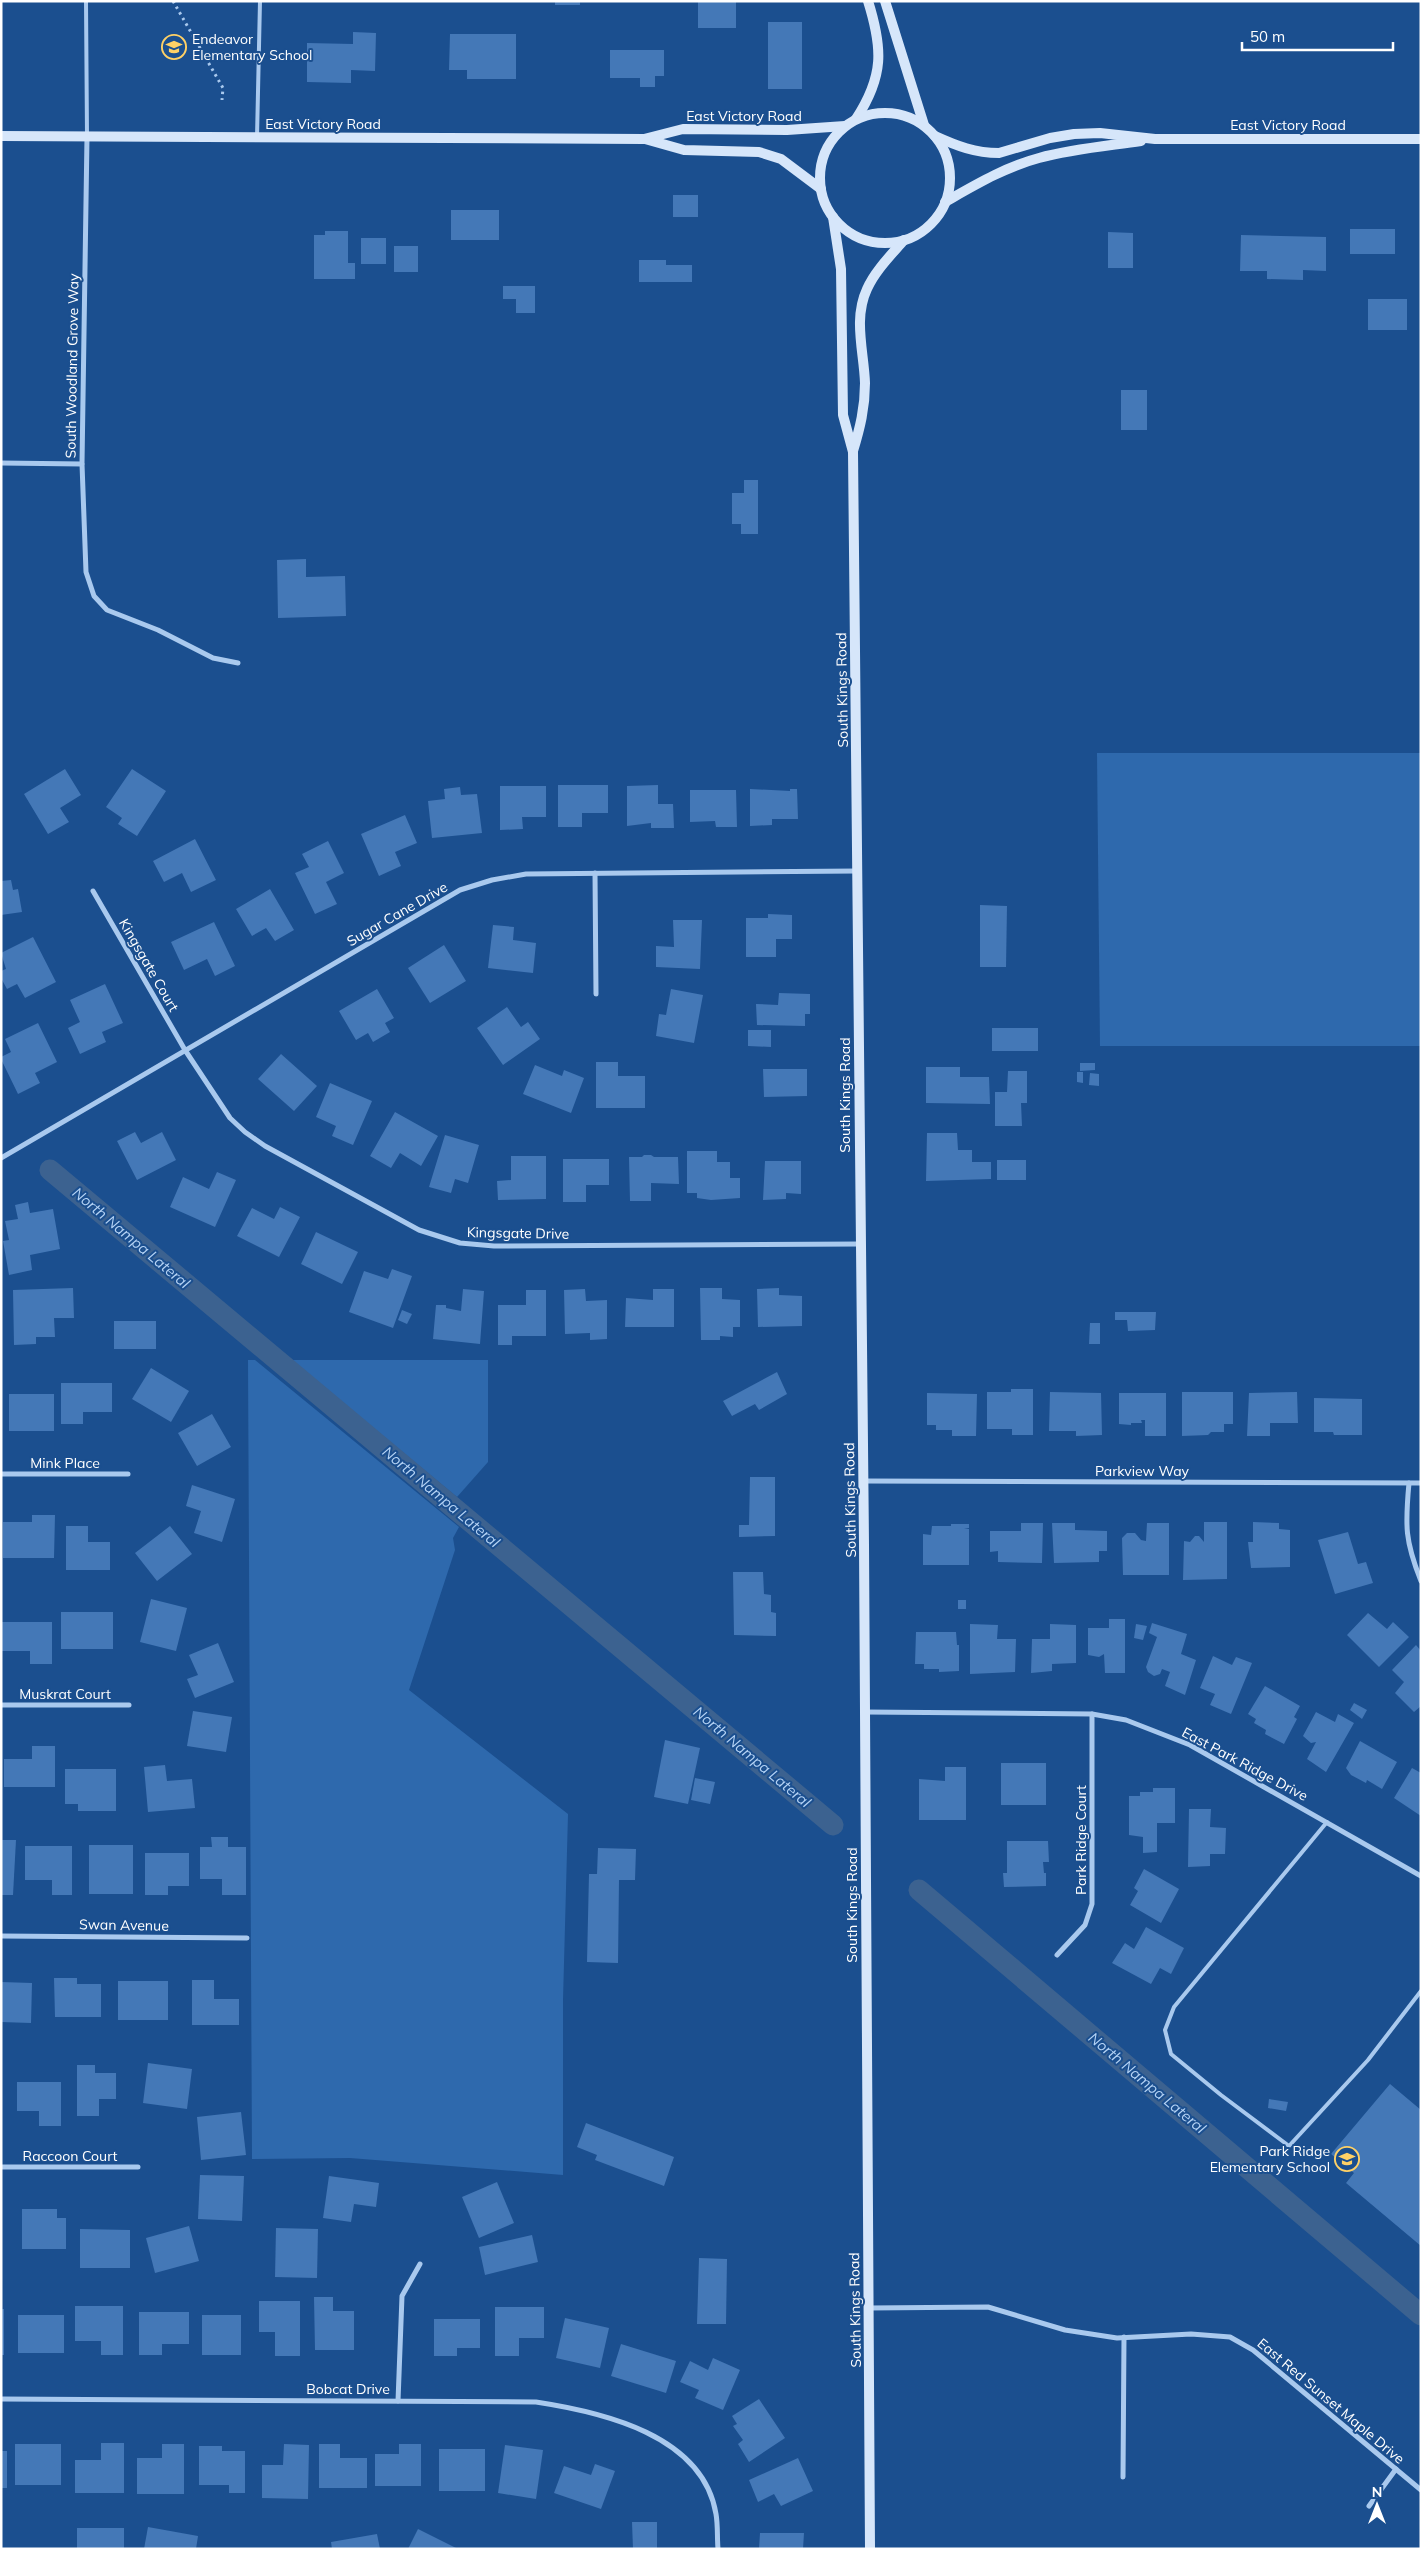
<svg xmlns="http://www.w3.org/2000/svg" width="1422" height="2550" font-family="Mulish,sans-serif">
	<rect width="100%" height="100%" fill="#1b4f8f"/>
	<g fill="#2e69ad">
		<path d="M1097 753H1421V1046H1100Z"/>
		<path d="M248 1360H255L459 1527 453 1538 455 1550 409 1690 568 1814 563 2000V2175L350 2158 252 2159Z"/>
		<path d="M291 1360H488V1462L457 1497Z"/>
	</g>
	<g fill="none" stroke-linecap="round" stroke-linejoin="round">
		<g stroke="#3c6290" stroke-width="21">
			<path d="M50 1170 833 1825"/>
			<path d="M919 1890 1421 2315"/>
		</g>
	</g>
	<g fill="#4478b7">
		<rect x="555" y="1" width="25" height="4"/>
		<rect x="698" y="1" width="38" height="27"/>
		<rect x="768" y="22" width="34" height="67"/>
		<path d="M353 32 376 33 375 71 351 70V83L307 82V43L353 44Z"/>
		<path d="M450 34H516V79H467V70H449Z"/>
		<path d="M610 50H664V76H655V87H640V78H610Z"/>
		<rect x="673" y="195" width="25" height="22"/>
		<rect x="451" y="210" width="48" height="30"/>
		<rect x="1350" y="229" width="45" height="25"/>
		<path d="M325 231H348V263H355V279H314V235H325Z"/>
		<path d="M1108 232 1133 233V268H1108Z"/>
		<path d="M1241 235 1326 237V271L1303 270V280L1267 279V271H1240Z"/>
		<rect x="361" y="238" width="25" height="26"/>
		<rect x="394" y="246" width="24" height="26"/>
		<path d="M639 260H666V265H692V282H639Z"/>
		<path d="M503 286H535V313H516V299H503Z"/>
		<rect x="1368" y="299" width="39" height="31"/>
		<rect x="1121" y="390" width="26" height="40"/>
		<path d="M744 480H758V534H741V524H732V493H744Z"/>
		<path d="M306 559V577L345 576 346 616 278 618 277 560Z"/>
		<path d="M65 769 81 795 60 808 69 822 48 834 24 794Z"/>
		<path d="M132 769 166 791 137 836 118 824 122 818 106 807Z"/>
		<path d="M558 785H608V813H582V827H558Z"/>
		<path d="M658 785V804H673L674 828H651V823L627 826V786Z"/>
		<path d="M500 786H546V817H522L523 829 500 830Z"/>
		<path d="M460 787 461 795 477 794 482 833 432 838 428 801 445 799 444 789Z"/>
		<path d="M750 789 790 791V789H797L798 819H772V825L750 826Z"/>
		<path d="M690 790H736L737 827H716L715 821 690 822Z"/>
		<path d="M405 815 417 843 395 852 401 866 379 876 361 834Z"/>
		<path d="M195 839 216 880 191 892 182 873 164 882 153 861Z"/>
		<path d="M328 841 344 873 326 882 337 904 315 914 295 873 309 867 302 854Z"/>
		<path d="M11 880 13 890 18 889 22 912 1 915V881Z"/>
		<path d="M270 889 294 930 275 941 266 928 252 936 236 909Z"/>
		<path d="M980 905 1007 906 1006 967H980Z"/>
		<path d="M768 914 792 915V939H776V957H746V918H768Z"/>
		<path d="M673 920H702L700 969 656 967V946L674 947Z"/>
		<path d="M214 922 235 966 215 976 207 959 184 970 171 942Z"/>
		<path d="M493 925 514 927 513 940 536 943 533 973 488 968Z"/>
		<path d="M33 937 56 982 25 998 17 984 7 989 1 978V971L6 969 1 953Z"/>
		<path d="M444 945 466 981 430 1003 408 968Z"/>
		<path d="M105 984 123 1023 102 1032 106 1042 80 1054 68 1028 80 1022 70 1000Z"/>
		<path d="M377 989 394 1018 385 1023 390 1032 373 1042 368 1033 356 1040 339 1011Z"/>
		<path d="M671 989 703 995 694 1043 656 1036 659 1014 666 1015Z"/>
		<path d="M779 993 810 994V1014H805V1026L757 1025 756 1004 778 1005Z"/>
		<path d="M507 1007 521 1027 528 1022 540 1039 503 1065 477 1028Z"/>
		<path d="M38 1023 57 1062 35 1073 40 1083 18 1094 1 1059V1057L11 1052 5 1039Z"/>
		<rect x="992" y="1028" width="46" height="23"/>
		<path d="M748 1030H771V1047L748 1046Z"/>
		<path d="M281 1054 317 1086 294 1111 258 1079Z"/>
		<path d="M596 1062H618V1076H645V1108H596Z"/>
		<path d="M1080 1063H1095V1070L1080 1071Z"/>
		<path d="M535 1065 562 1076 564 1070 584 1078 571 1113 523 1094Z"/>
		<path d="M926 1067H960V1077H989L990 1104 926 1103Z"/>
		<path d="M763 1069H807V1096L764 1097Z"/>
		<path d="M1008 1071H1027V1103H1021L1022 1126H995V1092H1007Z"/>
		<path d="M1077 1072H1083V1083L1077 1082Z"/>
		<path d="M1090 1073 1099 1074V1086L1089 1085Z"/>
		<path d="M330 1083 372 1101 353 1145 332 1136 336 1126 316 1117Z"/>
		<path d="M395 1112 438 1136 421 1166 400 1153 391 1168 370 1156Z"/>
		<path d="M135 1132 141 1143 162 1132 176 1160 137 1180 117 1141Z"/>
		<path d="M927 1133H957L958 1150H972V1162H991V1179L926 1181Z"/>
		<path d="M445 1135 479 1145 468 1183 455 1179 451 1193 429 1187Z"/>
		<path d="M687 1151H717V1162H730V1178H740V1198L711 1200 697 1198V1193H687Z"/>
		<path d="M644 1155H651L654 1157H678L679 1184 651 1183V1201H630L629 1157H642Z"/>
		<path d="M511 1156H546V1199L498 1200 497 1181 511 1180Z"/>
		<path d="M563 1159H609V1185H586V1202H563Z"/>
		<rect x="997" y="1160" width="29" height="20"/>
		<path d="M765 1161H801V1194L786 1193V1199L763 1200Z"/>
		<path d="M217 1172 236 1180 215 1227 170 1207 183 1177 209 1189Z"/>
		<path d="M28 1202 30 1213 53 1209 60 1249 30 1255 32 1270 9 1275 3 1241 9 1240 5 1221 18 1219 15 1205Z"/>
		<path d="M280 1207 300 1217 279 1257 237 1236 252 1208 274 1219Z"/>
		<path d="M316 1232 358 1252 342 1284 301 1264Z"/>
		<path d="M392 1269 412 1276 393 1328 349 1312 364 1271 388 1279Z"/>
		<path d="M73 1288 74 1318H54L55 1337H36V1344L14 1345 13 1290Z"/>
		<path d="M700 1288H722V1299L740 1300V1327H733V1337L720 1336V1340H701Z"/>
		<path d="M779 1288V1295L802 1296V1326L758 1327 757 1289Z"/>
		<path d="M463 1289 484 1291 480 1344 433 1339 436 1305H446V1308L461 1311Z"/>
		<path d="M585 1289 586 1301 607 1300V1339L590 1340V1333L565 1334 564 1290Z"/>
		<path d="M653 1289H674V1327H625L626 1298 653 1300Z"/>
		<path d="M526 1290H546V1336H512V1345H498V1305H526Z"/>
		<path d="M402 1310 412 1314 407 1324 398 1320Z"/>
		<path d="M1115 1312H1156L1155 1330 1128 1331 1127 1320H1115Z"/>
		<rect x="114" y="1321" width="42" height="28"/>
		<path d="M1090 1323H1100V1344H1089Z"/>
		<path d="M151 1368 189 1391 171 1422 132 1399Z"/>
		<path d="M777 1372 787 1394 759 1410 755 1404 732 1416 723 1401Z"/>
		<path d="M61 1383H112V1412H83V1424H61Z"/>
		<path d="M1011 1389H1033V1435H1012V1429H987V1392H1011Z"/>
		<path d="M1050 1392 1101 1393 1102 1435 1076 1436V1431H1049Z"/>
		<path d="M1182 1392H1233V1424H1224V1432H1211L1208 1435 1182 1436Z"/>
		<path d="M1297 1392 1298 1423H1270V1436H1247L1249 1393Z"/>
		<path d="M927 1393 977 1394 976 1436H952V1430H936V1425H927Z"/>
		<path d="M1119 1393H1166V1436H1145V1420H1141L1142 1423H1131V1425L1119 1424Z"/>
		<rect x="9" y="1394" width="45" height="37"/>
		<path d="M1314 1398 1362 1399V1435H1334L1333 1432H1314Z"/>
		<path d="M212 1414 231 1447 197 1466 178 1433Z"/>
		<path d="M750 1477H775V1536L739 1537V1525H749Z"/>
		<path d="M192 1485 235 1499 222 1542 194 1533 201 1511 186 1506Z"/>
		<path d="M32 1515H55L54 1558H3V1522H32Z"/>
		<path d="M1204 1522H1227V1579L1183 1580 1184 1541 1190 1542 1195 1536H1199L1204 1542Z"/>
		<path d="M1253 1522 1279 1523V1529L1290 1530V1567L1251 1568 1248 1542H1253Z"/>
		<path d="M1021 1523H1043L1042 1563 998 1562V1551L990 1552V1531H1021Z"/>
		<path d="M1052 1523H1075V1530L1107 1531V1551H1099V1562L1054 1563Z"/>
		<path d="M1147 1523H1169V1575H1123L1122 1538 1127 1533H1135L1141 1540 1146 1541Z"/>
		<path d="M951 1524H969V1528L964 1529H969V1565H923V1534L931 1535 932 1526H951Z"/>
		<path d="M66 1526H88V1542H110V1570H66Z"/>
		<path d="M170 1526 192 1554 157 1581 135 1553Z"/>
		<path d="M1348 1532 1358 1564 1366 1562 1373 1583 1335 1594 1318 1540Z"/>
		<path d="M733 1572H763L764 1594 771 1595V1612L776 1613V1636L734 1635Z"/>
		<path d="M151 1599 187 1608 176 1651 140 1642Z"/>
		<rect x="958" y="1600" width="8" height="9"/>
		<rect x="61" y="1612" width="52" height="37"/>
		<path d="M1368 1613 1387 1629 1393 1622 1409 1637 1379 1667 1347 1635Z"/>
		<path d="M1109 1619H1125V1673H1105L1104 1654 1099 1657 1088 1655V1628H1109Z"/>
		<path d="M1 1622H52V1664H30V1651H1Z"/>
		<path d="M1152 1623 1187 1634 1181 1654 1196 1660 1185 1695 1165 1686 1170 1672 1162 1669 1160 1674 1154 1676 1148 1672 1146 1667 1157 1637 1149 1633Z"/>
		<path d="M970 1624 998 1625 997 1639H1016L1015 1672 970 1674Z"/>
		<path d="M1050 1624 1076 1625V1663L1052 1664V1671L1031 1673 1032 1639H1050Z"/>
		<path d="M1136 1624 1147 1626 1143 1640 1134 1638Z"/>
		<path d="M916 1632H956L957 1645H959V1671L939 1672V1669H924V1664H915Z"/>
		<path d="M218 1643 234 1682 195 1698 187 1679 198 1675 189 1655Z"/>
		<path d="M1416 1645 1421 1651V1706L1414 1712 1395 1693 1404 1682 1392 1670Z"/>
		<path d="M1213 1656 1232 1665 1236 1657 1252 1663 1231 1714 1210 1705 1215 1694 1200 1688Z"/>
		<path d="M1265 1686 1300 1706 1294 1717 1297 1719 1284 1744 1265 1734 1266 1730 1254 1723 1256 1719 1248 1714Z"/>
		<path d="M1354 1703 1367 1710 1362 1719 1350 1710Z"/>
		<path d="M193 1711 232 1717 226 1752 187 1746Z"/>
		<path d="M1316 1712 1335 1722 1338 1714 1354 1723 1326 1772 1307 1759 1316 1742 1311 1743 1303 1736Z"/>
		<path d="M665 1740 700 1748 688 1804 654 1797Z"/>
		<path d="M1360 1741 1397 1762 1382 1789 1367 1780 1366 1783 1351 1775 1346 1768Z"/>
		<path d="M32 1746H55V1787H4V1759H32Z"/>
		<rect x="1001" y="1763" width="45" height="42"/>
		<path d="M165 1765 167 1781 192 1779 195 1808 148 1812 144 1767Z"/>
		<path d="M945 1767H966V1820H919V1779L945 1781Z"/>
		<path d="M1412 1768 1421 1773V1816L1394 1798Z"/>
		<path d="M65 1769H116V1811H78V1804H65Z"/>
		<path d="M695 1778 715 1782 710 1804 691 1800Z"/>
		<path d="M1153 1788H1175V1823H1157V1852L1143 1853V1837L1129 1835V1796H1140V1792H1153Z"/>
		<path d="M1189 1809H1211L1210 1827 1226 1828 1225 1854H1210V1866L1188 1867Z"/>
		<path d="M211 1837H228V1847H246V1895H222V1879H200V1847H212Z"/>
		<path d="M1 1840H16L13 1895H1Z"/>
		<path d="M1007 1841H1048L1049 1862H1043L1044 1873H1046V1886L1004 1887 1003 1873H1007Z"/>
		<rect x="89" y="1845" width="44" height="49"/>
		<path d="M25 1846H72V1895H52V1880H25Z"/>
		<path d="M598 1848 636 1849 635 1880H619L618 1963 587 1962 589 1874H597Z"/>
		<path d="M145 1853H189V1886H168V1895H145Z"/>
		<path d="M1144 1869 1179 1889 1161 1923 1130 1905 1138 1891 1134 1888Z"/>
		<path d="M1146 1927 1184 1948 1171 1974 1160 1968 1151 1984 1112 1963 1125 1943 1134 1949Z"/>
		<path d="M54 1978H77V1984H101V2017H55Z"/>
		<path d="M192 1980H214V1999H239V2025H192Z"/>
		<rect x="118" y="1981" width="50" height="39"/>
		<path d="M1 1982 32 1983 31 2023 1 2022Z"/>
		<path d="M148 2063 192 2069 187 2109 143 2103Z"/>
		<path d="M77 2065H95V2073H116V2099H99V2116H77Z"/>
		<path d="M17 2082H61V2126H39V2111H17Z"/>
		<path d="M1390 2084 1421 2110V2246L1346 2183 1354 2173 1331 2154Z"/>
		<path d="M1269 2099 1288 2102 1286 2111 1268 2108Z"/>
		<path d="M241 2112 246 2155 201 2160 197 2117Z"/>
		<path d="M586 2123 674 2157 664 2186 595 2160 597 2155 577 2147Z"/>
		<path d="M200 2175 244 2176 242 2221 198 2219Z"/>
		<path d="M329 2176 379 2183 376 2207 354 2204 351 2222 323 2218Z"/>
		<path d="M497 2182 514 2223 479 2238 462 2197Z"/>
		<path d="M22 2209H57V2218H66V2249H22Z"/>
		<path d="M189 2226 199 2261 155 2273 146 2238Z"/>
		<path d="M276 2228 318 2229 317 2278 275 2277Z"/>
		<path d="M80 2229 130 2230V2268H80Z"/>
		<path d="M532 2235 538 2262 485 2275 479 2247Z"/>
		<path d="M699 2258 727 2259 726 2324H697Z"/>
		<path d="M314 2297H333V2311H354V2350H315Z"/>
		<path d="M259 2301H300V2356H275V2332H259Z"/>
		<path d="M75 2306H123V2355H101V2341H75Z"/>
		<path d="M495 2307H544V2338H519V2356H495Z"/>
		<rect x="1" y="2309" width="3" height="46"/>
		<path d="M139 2312H189V2344H162V2355H139Z"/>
		<rect x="18" y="2315" width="46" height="38"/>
		<rect x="202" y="2315" width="39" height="40"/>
		<path d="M565 2318 609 2328 600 2368 556 2358Z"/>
		<path d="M434 2319H480V2348H457V2356H434Z"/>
		<path d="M621 2344 676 2361 666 2393 611 2376Z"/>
		<path d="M713 2358 740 2370 723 2410 695 2398 699 2390 680 2382 690 2361 708 2370Z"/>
		<path d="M759 2399 785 2438 749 2462 738 2444 743 2440 733 2426 737 2424 732 2416Z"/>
		<path d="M101 2443H124V2493H75V2460H101Z"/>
		<rect x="15" y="2444" width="46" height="41"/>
		<path d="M162 2444H184V2494H137V2458H162Z"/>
		<path d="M284 2444 309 2445 308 2499 262 2498V2465H283Z"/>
		<path d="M319 2444H340V2458H367V2488H319Z"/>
		<path d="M399 2444H421V2486H375V2454H399Z"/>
		<path d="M505 2445 543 2450 536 2499 498 2493Z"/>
		<path d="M199 2446H222V2451H245V2493H229V2485H199Z"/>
		<rect x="439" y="2449" width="46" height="42"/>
		<rect x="1" y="2451" width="6" height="37"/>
		<path d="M798 2458 813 2491 781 2506 774 2494 758 2502 749 2480Z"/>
		<path d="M595 2464 615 2471 601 2509 554 2493 564 2466 591 2475Z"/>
		<path d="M632 2522H657V2549H633Z"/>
		<path d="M148 2527 198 2536 196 2549H144Z"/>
		<rect x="77" y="2528" width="47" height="21"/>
		<path d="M418 2529 458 2549H408Z"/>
		<path d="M760 2533H804L803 2549H759Z"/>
		<path d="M377 2534 380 2549H332L331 2542Z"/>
	</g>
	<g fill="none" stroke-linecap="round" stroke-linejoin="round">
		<path stroke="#a9c9ee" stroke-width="3" stroke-dasharray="2.5 4" stroke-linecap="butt" d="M173 1 223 88 222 100"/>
		<g stroke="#a9c9ee" stroke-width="4">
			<path d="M86 1 87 136"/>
			<path d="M257 137 260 1"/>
			<path d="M1327 1822 1174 2007 1165 2030 1171 2054 1221 2095 1289 2146 1368 2060 1421 1991"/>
		</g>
		<g stroke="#a9c9ee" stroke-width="5">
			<path d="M87 137 82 464 86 572 94 596 107 610 158 630 213 658 238 663"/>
			<path d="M1 463 82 464"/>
			<path d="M595 873 596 994"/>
			<path d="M93 891 185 1050 230 1118 245 1132 265 1146 419 1230 460 1243 494 1246 860 1244"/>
			<path d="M1 1158 460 890 492 880 526 874 857 871"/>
			<path d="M1 1474H128"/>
			<path d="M864 1481 1421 1483"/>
			<path d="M1409 1483C1405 1526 1405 1541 1421 1581"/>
			<path d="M1 1705H129"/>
			<path d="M865 1712 1092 1714 1126 1720 1190 1745 1421 1876"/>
			<path d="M1 1936 247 1938"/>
			<path d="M1057 1955 1085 1925 1092 1904V1714"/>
			<path d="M1 2167H138"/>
			<path d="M869 2308 988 2307 1065 2330 1117 2338 1191 2334 1230 2337 1253 2350 1421 2490"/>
			<path d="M1 2399 536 2402C602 2412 703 2435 716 2514 718 2525 717 2538 718 2549"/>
			<path d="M398 2401 402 2296 420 2264"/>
			<path d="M1123 2477 1124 2337"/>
			<path d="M1369 2506 1396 2469"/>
		</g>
		<g stroke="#d6e6fa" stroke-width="10">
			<path d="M885 1 924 125"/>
			<circle cx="885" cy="178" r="65"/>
			<path d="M856 119C884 76 883 49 868 1"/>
			<path d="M1 136 644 139 683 129 787 130 845 126"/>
			<path d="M935 136C957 146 975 153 999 153L1050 138 1074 134 1100 133 1155 139H1421"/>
			<path d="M645 139 684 150 759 152 781 159 821 189"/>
			<path d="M945 202C975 185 1005 167 1039 158 1072 149 1107 146 1141 141"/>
			<path d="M833 217 841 269 843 415 853 452 864 1544 870 2549"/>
			<path d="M853 451C860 428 865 408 865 383 864 352 853 319 867 289 875 271 891 255 904 240"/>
		</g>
	</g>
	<defs>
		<symbol id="school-ring" viewBox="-11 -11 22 22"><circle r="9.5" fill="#1b4f8f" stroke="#ffd166" stroke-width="1.5"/><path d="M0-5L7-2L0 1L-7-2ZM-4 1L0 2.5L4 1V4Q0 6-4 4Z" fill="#ffd166"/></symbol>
	</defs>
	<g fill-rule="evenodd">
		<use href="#school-ring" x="160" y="33" width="28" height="28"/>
		<use href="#school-ring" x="1333" y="2145" width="28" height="28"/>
	</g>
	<g text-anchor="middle" stroke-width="4" stroke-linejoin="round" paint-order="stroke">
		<g font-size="14" fill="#fff" stroke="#1b4f8f" text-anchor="start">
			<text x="192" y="44">Endeavor<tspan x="192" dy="16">Elementary School</tspan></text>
			<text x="1330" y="2156" text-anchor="end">Park Ridge<tspan x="1330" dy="16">Elementary School</tspan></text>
		</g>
		<g font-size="14" fill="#fff" stroke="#1b4f8f">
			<text x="744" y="121">East Victory Road</text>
			<text x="323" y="129">East Victory Road</text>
			<text x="1288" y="130">East Victory Road</text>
			<text transform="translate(72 366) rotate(-89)" y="5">South Woodland Grove Way</text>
			<text transform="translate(842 690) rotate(-91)" y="5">South Kings Road</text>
			<text transform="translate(397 914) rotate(-30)" y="5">Sugar Cane Drive</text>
			<text transform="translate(149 965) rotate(60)" y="5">Kingsgate Court</text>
			<text transform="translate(845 1095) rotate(-90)" y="5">South Kings Road</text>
			<text transform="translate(518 1233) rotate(1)" y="5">Kingsgate Drive</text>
			<text x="65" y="1468">Mink Place</text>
			<text x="1142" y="1476">Parkview Way</text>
			<text transform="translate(850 1500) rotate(-91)" y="5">South Kings Road</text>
			<text x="65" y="1699">Muskrat Court</text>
			<text transform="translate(1245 1764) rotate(28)" y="5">East Park Ridge Drive</text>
			<text transform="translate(1081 1840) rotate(-90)" y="5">Park Ridge Court</text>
			<text transform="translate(852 1905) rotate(-90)" y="5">South Kings Road</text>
			<text transform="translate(124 1925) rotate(1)" y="5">Swan Avenue</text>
			<text x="70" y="2161">Raccoon Court</text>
			<text transform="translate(855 2310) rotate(-91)" y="5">South Kings Road</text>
			<text x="348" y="2394">Bobcat Drive</text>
			<text transform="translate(1331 2401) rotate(40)" y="5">East Red Sunset Maple Drive</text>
		</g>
		<g font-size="15" font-style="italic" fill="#b5d3f5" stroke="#1b4f8f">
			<text transform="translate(131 1238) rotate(40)" y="5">North Nampa Lateral</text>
			<text transform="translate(441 1497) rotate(40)" y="5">North Nampa Lateral</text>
			<text transform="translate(752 1757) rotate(40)" y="5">North Nampa Lateral</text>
			<text transform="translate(1147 2083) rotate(40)" y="5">North Nampa Lateral</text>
		</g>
	</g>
	<rect width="1422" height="2550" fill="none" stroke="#ffffff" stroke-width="5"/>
	<g transform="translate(1377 2505)" stroke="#1b4f8f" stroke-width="4" paint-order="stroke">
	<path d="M0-4L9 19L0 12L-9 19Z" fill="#ffffff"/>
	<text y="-8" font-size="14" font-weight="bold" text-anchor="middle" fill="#ffffff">N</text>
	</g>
	<path d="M1242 42v8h151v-8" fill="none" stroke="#ffffff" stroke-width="2.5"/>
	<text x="1250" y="42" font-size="15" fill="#ffffff" stroke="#1b4f8f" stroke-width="4" paint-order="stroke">50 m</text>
</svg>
